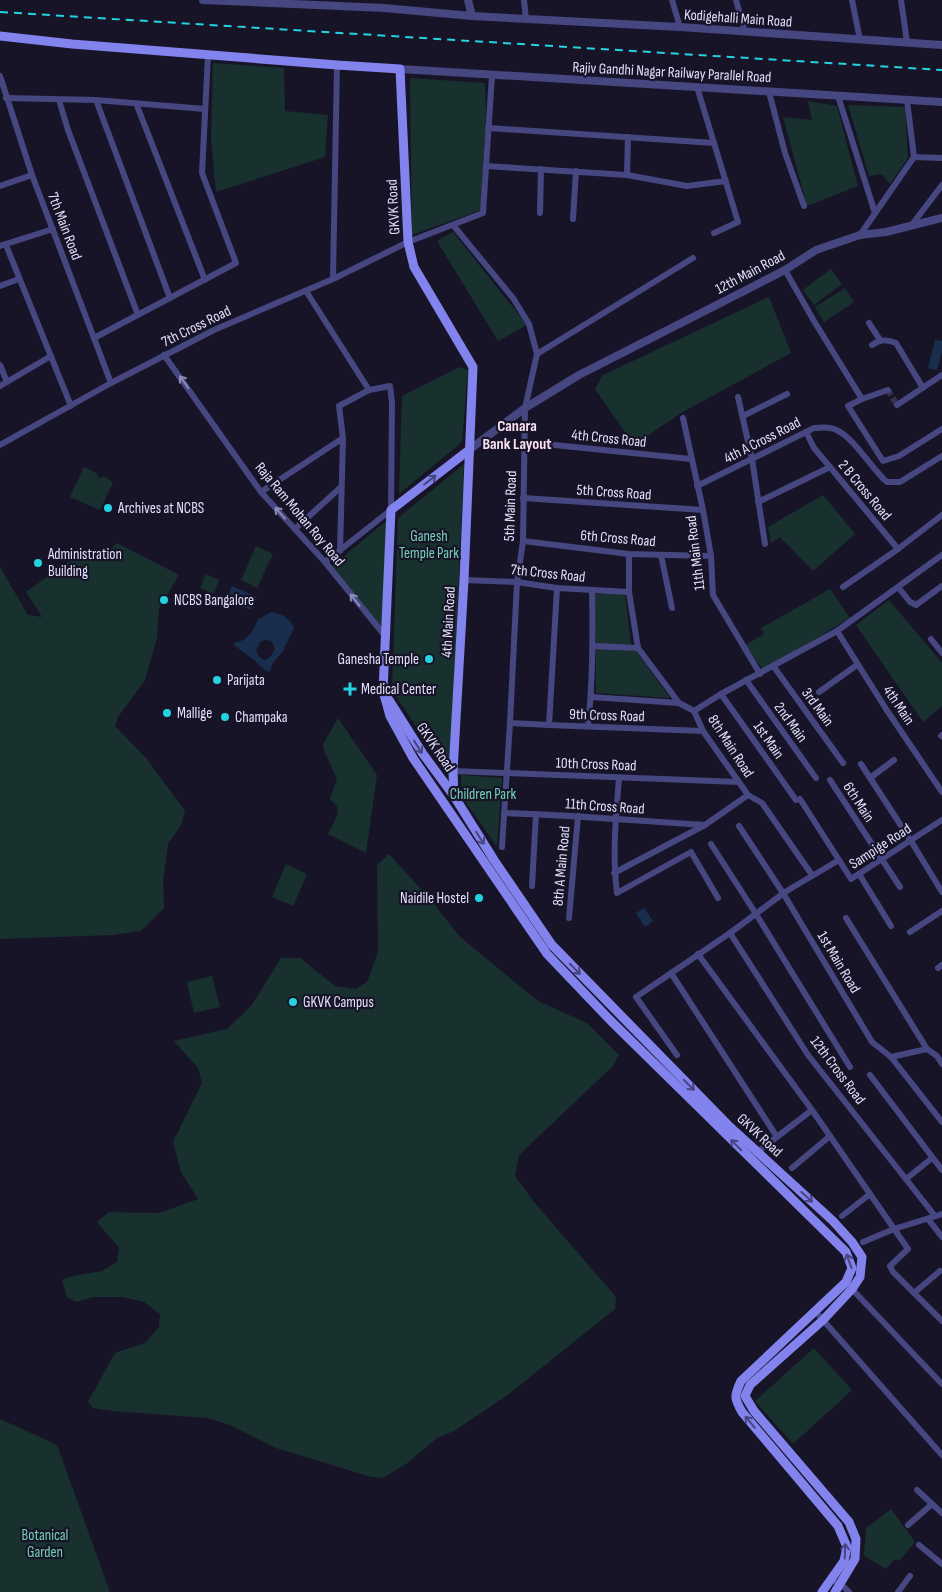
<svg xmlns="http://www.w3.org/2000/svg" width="942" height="1592" font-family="'Sofia Sans Condensed',sans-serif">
	<rect width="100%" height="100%" fill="#171428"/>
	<g fill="#18312f">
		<path d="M213 63 284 68 285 111 328 115 325 157 216 192 211 139Z"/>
		<path d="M410 78 485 83 486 113 481 210 412 235Z"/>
		<path d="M808 101 837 106 858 186 807 206 783 117 812 120Z"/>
		<path d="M848 105 905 107 908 158 890 184 882 174 869 176Z"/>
		<path d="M453 232 527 325 498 341 437 241Z"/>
		<path d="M831 269 842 284 814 305 803 290Z"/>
		<path d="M845 288 854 302 824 322 815 307Z"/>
		<path d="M769 297 791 353 681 413 634 445 595 389 603 375Z"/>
		<path d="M460 367 468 370 462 442 399 494 402 396Z"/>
		<path d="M464 464 450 778 392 690 398 518Z"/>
		<path d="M84 467 98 474 97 476 99 478H102L103 476 113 482 100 510 70 497Z"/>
		<path d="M823 495 855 534 813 571 780 537 771 543 768 527Z"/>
		<path d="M386 521 383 623 379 627 332 566Z"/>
		<path d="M117 543 179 575 159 609 157 638 145 680 118 717 115 726 146 758 185 811 181 825 168 844 163 881 164 908 141 931 113 935 0 939V567L28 615 42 617 26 592 70 561H84L98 557 112 548Z"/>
		<path d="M256 546 273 554 257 588 241 580Z"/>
		<path d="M206 574 219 580 214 594 200 588Z"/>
		<path d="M830 589 850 618 763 670 745 645 764 634 761 628Z"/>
		<path d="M595 594H625L631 644 670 698 596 693Z"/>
		<path d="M889 600 942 663V706L923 722 856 625Z"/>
		<path d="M338 718 377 775 366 853 328 834 338 814 337 806 330 799 337 779 324 751 323 744Z"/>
		<path d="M461 775 502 778 497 847 462 797Z"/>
		<path d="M389 854 430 899 460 937 538 1001 587 1023 619 1055 613 1066 519 1155 515 1176 534 1202 616 1297 615 1309 509 1394 454 1431 437 1438 406 1464 383 1478 368 1476 276 1448 230 1425 207 1418 112 1411 93 1408 88 1402 115 1353 145 1343 159 1327 160 1314 144 1302 123 1297H93L76 1302 67 1297 62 1280 68 1277 102 1271 117 1262 119 1248 97 1222 109 1212 159 1213 198 1199 181 1172 173 1142 202 1083 198 1068 174 1041 227 1029 252 1005 281 958H300L335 986 356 989 367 982 378 952 377 865Z"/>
		<path d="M286 864 307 874 293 906 272 897Z"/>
		<path d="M212 976 220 1007 194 1013 187 982Z"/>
		<path d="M814 1348 852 1390 793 1444 755 1401Z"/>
		<path d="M0 1419 57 1445 110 1592H0Z"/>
		<path d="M891 1509 915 1542 899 1561 895 1559 886 1569 864 1556 866 1528Z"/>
	</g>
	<g fill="#192e4c" fill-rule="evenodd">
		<path d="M935 340 942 341V352L937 370 928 368Z"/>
		<path d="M232 586 257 597 251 610 226 599Z"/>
		<path d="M272 612C282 614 290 618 294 628L283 651 272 664 271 670 269 672C262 670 259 664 253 659 246 654 240 650 233 644 235 642 238 642 241 641 252 636 254 628 258 619ZM265 640 271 641 275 649 271 656 266 660C260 659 258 655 256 650L260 642Z"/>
		<path d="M644 908 653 921 645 927 636 913Z"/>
	</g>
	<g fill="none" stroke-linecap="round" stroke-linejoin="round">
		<path stroke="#353248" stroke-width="6" stroke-dasharray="6 3" stroke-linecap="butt" d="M888 390 897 405"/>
		<g stroke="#464680" stroke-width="6">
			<path d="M524 0 526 19"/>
			<path d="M672 0 680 27"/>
			<path d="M736 0 745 32"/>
			<path d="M852 0 860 40"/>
			<path d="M901 0 907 42"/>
			<path d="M0 76 32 175 111 383"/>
			<path d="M697 87 738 222 714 233"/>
			<path d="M769 92 785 153 804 206"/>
			<path d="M838 96 875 213"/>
			<path d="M6 98 96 100"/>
			<path d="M59 100 68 130 138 315"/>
			<path d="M136 103 205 280"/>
			<path d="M488 128 714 143"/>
			<path d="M914 157 942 158"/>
			<path d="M486 166 627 175 628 137"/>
			<path d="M627 175 687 186 726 181"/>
			<path d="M0 186 32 175"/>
			<path d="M540 213 541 169"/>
			<path d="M573 219 576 171"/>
			<path d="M453 225 513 298 529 324 537 354"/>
			<path d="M911 226 942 185"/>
			<path d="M860 235 914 157 907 100"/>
			<path d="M6 245 71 406"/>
			<path d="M0 246 53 229"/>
			<path d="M785 270 814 321 862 399 848 406 883 461 899 456 942 429"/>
			<path d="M333 279 337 65"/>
			<path d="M0 286 19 279"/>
			<path d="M306 291 369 390"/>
			<path d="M170 298 96 100 205 109"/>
			<path d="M869 323 880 340"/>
			<path d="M94 338 236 263 202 173 208 55"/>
			<path d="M872 345C880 339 887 339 896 343L923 388"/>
			<path d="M164 355 261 492 325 562 386 637"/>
			<path d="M0 365 7 382"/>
			<path d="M0 386 51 356"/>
			<path d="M738 397 752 459 765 544"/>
			<path d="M862 399 888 390"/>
			<path d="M897 405 942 375"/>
			<path d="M743 416 787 394"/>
			<path d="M683 418 703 510 711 556 713 595 760 674"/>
			<path d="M806 432 814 448 830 467 898 549"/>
			<path d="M525 442 691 459"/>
			<path d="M0 445 111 383 214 330 333 279 408 242 483 213 492 75"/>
			<path d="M697 486 814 428C819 428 825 427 830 428 851 431 871 469 887 482H900L942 456"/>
			<path d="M261 492 343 438"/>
			<path d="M523 498 703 510"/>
			<path d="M758 502 830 467"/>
			<path d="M295 529 341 487"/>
			<path d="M523 541 629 554 711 556"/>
			<path d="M629 554V592L638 648 679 703 694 711 703 731 748 795"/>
			<path d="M661 555 672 608"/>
			<path d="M325 562 391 510 392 403 390 386 369 390 339 406 343 438 340 551"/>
			<path d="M464 580 517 582 557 588 629 592"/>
			<path d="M843 587 898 549 942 515"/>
			<path d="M898 587 910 602 916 605 942 586"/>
			<path d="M837 631 886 709 942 792"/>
			<path d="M931 639 942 653"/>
			<path d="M593 646 638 648"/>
			<path d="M774 667 843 763"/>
			<path d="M746 680 816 778"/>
			<path d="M819 692 857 665"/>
			<path d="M721 694 796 800"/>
			<path d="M591 697 679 703"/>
			<path d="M694 711 721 694 837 631 942 555"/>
			<path d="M510 723 549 725 703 731"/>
			<path d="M549 725 557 588"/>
			<path d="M588 726C593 681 593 636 592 590"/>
			<path d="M941 736 942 735"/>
			<path d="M861 764 911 841 942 892"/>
			<path d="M453 771 739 782"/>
			<path d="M619 778C616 816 612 855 617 893L691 852 718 898"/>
			<path d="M870 778 894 760"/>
			<path d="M830 780 900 887"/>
			<path d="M800 799 839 860"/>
			<path d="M504 813C571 815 638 821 705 825"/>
			<path d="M739 826 783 893 872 1042 891 1057 927 1049 937 1056 942 1064"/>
			<path d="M711 844 756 914 850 1067"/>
			<path d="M502 847 510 723 517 582 523 541 525 408 537 354 693 258"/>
			<path d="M614 873 705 825 748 795 762 803 812 875"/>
			<path d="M859 874 891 926"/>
			<path d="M532 886 536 814"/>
			<path d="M569 918 578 816"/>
			<path d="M846 918 927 1049"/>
			<path d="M910 932 942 911"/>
			<path d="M730 933 808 1055 935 1216"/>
			<path d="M698 954 812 1110 908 1249 890 1266 893 1272 942 1321"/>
			<path d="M938 968 942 965"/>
			<path d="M671 973 777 1137"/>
			<path d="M677 1055 636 997 730 933 785 892 839 860 851 879 942 820"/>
			<path d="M891 1057 942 1122"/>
			<path d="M870 1075 942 1170"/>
			<path d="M756 1153 812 1110"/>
			<path d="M792 1168 830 1136"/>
			<path d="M906 1179 932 1158"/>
			<path d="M842 1216 870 1194"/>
			<path d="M928 1219 942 1237"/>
			<path d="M863 1242 894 1229 942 1214"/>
			<path d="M850 1287 942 1384"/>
			<path d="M914 1293 940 1271"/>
			<path d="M815 1311 942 1455"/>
			<path d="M917 1490 942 1513"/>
			<path d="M908 1525 932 1504"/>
			<path d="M919 1545 942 1564"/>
			<path d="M837 1583 841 1584 849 1592"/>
			<path d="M898 1592 910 1576"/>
		</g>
		<g stroke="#464680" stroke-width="8">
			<path d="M203 0 384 8 472 16 680 27 942 45"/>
			<path d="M468 0 472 16"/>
			<path d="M400 69 942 102"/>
			<path d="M469 450 525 408 579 375 752 287 785 270 816 250 860 235 886 232 942 218"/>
		</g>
		<g stroke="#8383ee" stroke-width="9">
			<path d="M0 36 72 44 337 65 400 69 408 242 414 267 473 367 464 580 453 771 454 796"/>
			<path d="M469 450 391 510 383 691 390 716 413 758 547 954 611 1021 846 1252 852 1268 846 1282 741 1381C734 1396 734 1398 742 1412L838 1526 847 1547 844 1561 822 1592"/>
			<path d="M389 700 423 754 454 796 494 860 552 945 728 1125 833 1221 852 1242 862 1257 860 1277 852 1289 823 1320 750 1385 745 1396 754 1411 849 1522 856 1539 855 1559 835 1592"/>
		</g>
		<path stroke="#25d2e0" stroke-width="2" stroke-dasharray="8 6" stroke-linecap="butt" d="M0 12 942 70"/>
	</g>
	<defs><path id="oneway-shaft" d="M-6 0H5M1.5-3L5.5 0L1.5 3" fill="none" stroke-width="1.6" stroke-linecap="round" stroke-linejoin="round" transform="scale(1.25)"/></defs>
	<g stroke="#8c8bb7">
		<use href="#oneway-shaft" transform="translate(184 382) rotate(-125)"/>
		<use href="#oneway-shaft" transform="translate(280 513) rotate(-132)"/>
		<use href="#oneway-shaft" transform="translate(355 600) rotate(-128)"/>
	</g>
	<g stroke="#484681">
		<use href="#oneway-shaft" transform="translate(430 480) rotate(-38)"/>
		<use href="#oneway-shaft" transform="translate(418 747) rotate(58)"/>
		<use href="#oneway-shaft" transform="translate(480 838) rotate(58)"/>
		<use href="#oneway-shaft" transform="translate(575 969) rotate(46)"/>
		<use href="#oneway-shaft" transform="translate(689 1085) rotate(45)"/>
		<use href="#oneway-shaft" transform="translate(736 1145) rotate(-135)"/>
		<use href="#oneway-shaft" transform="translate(807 1197) rotate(42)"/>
		<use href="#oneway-shaft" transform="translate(849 1261) rotate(-110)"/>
		<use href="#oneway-shaft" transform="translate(750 1422) rotate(-130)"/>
		<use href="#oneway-shaft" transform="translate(845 1551) rotate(-88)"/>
	</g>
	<g fill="#25d2e0" stroke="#171428" stroke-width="2">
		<circle cx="108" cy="508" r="5"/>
		<circle cx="38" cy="563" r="5"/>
		<circle cx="164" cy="600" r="5"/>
		<circle cx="429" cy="659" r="5"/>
		<circle cx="217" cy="680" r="5"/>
		<path d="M347.5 681.5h5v5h5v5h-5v5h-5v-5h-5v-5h5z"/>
		<circle cx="167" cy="713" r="5"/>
		<circle cx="225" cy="717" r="5"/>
		<circle cx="479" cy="898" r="5"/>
		<circle cx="293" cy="1002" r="5"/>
	</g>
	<g text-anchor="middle" stroke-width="4.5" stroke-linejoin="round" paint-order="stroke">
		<g font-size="15" fill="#e2dffb" stroke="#171428">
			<text transform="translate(738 18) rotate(4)" y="5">Kodigehalli Main Road</text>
			<text transform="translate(672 72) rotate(3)" y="5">Rajiv Gandhi Nagar Railway Parallel Road</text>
			<text transform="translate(393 207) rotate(-93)" y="5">GKVK Road</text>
			<text transform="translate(65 226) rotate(69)" y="5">7th Main Road</text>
			<text transform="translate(750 272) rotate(-28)" y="5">12th Main Road</text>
			<text transform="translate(196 326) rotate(-26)" y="5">7th Cross Road</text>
			<text transform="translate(609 438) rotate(6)" y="5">4th Cross Road</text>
			<text transform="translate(762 440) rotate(-27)" y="5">4th A Cross Road</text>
			<text transform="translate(865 490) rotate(50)" y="5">2 B Cross Road</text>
			<text transform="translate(614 492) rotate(4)" y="5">5th Cross Road</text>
			<text transform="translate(510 506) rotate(-88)" y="5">5th Main Road</text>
			<text transform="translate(300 514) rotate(50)" y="5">Raja Ram Mohan Roy Road</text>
			<text transform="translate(618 538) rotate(5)" y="5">6th Cross Road</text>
			<text transform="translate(695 553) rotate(-97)" y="5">11th Main Road</text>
			<text transform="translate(548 573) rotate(6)" y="5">7th Cross Road</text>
			<text transform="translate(448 622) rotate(-87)" y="5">4th Main Road</text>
			<text transform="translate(899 705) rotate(56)" y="5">4th Main</text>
			<text transform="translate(818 707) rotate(54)" y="5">3rd Main</text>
			<text transform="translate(607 715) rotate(2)" y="5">9th Cross Road</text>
			<text transform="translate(791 722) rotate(54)" y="5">2nd Main</text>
			<text transform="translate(769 740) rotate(55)" y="5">1st Main</text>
			<text transform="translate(731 746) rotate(57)" y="5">8th Main Road</text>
			<text transform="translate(436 747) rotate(56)" y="5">GKVK Road</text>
			<text transform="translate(596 764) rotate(2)" y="5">10th Cross Road</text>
			<text transform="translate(859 802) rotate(57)" y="5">6th Main</text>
			<text transform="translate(605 806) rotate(4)" y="5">11th Cross Road</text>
			<text transform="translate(880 846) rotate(-33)" y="5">Sampige Road</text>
			<text transform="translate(561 866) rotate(-85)" y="5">8th A Main Road</text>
			<text transform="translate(839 962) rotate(59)" y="5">1st Main Road</text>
			<text transform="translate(838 1070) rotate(53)" y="5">12th Cross Road</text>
			<text transform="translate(760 1135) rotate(43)" y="5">GKVK Road</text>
		</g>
		<g font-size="15" fill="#e2dffb" stroke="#171428" text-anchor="start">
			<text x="118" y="513">Archives at NCBS</text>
			<text x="48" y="559">Administration<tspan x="48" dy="17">Building</tspan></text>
			<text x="174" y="605">NCBS Bangalore</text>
			<text x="419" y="664" text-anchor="end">Ganesha Temple</text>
			<text x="227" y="685">Parijata</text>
			<text x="361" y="694">Medical Center</text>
			<text x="177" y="718">Mallige</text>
			<text x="235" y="722">Champaka</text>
			<text x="469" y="903" text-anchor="end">Naidile Hostel</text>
			<text x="303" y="1007">GKVK Campus</text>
		</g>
		<g font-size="15" fill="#74d2b8" stroke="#171428">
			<text x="429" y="541">Ganesh<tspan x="429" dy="17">Temple Park</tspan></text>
			<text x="483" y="799">Children Park</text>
			<text x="45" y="1540">Botanical<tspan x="45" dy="17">Garden</tspan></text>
		</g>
		<g font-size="16" font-weight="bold" fill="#fbe1f2" stroke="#171428">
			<text x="517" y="431">Canara<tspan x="517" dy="18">Bank Layout</tspan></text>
		</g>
	</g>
</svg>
